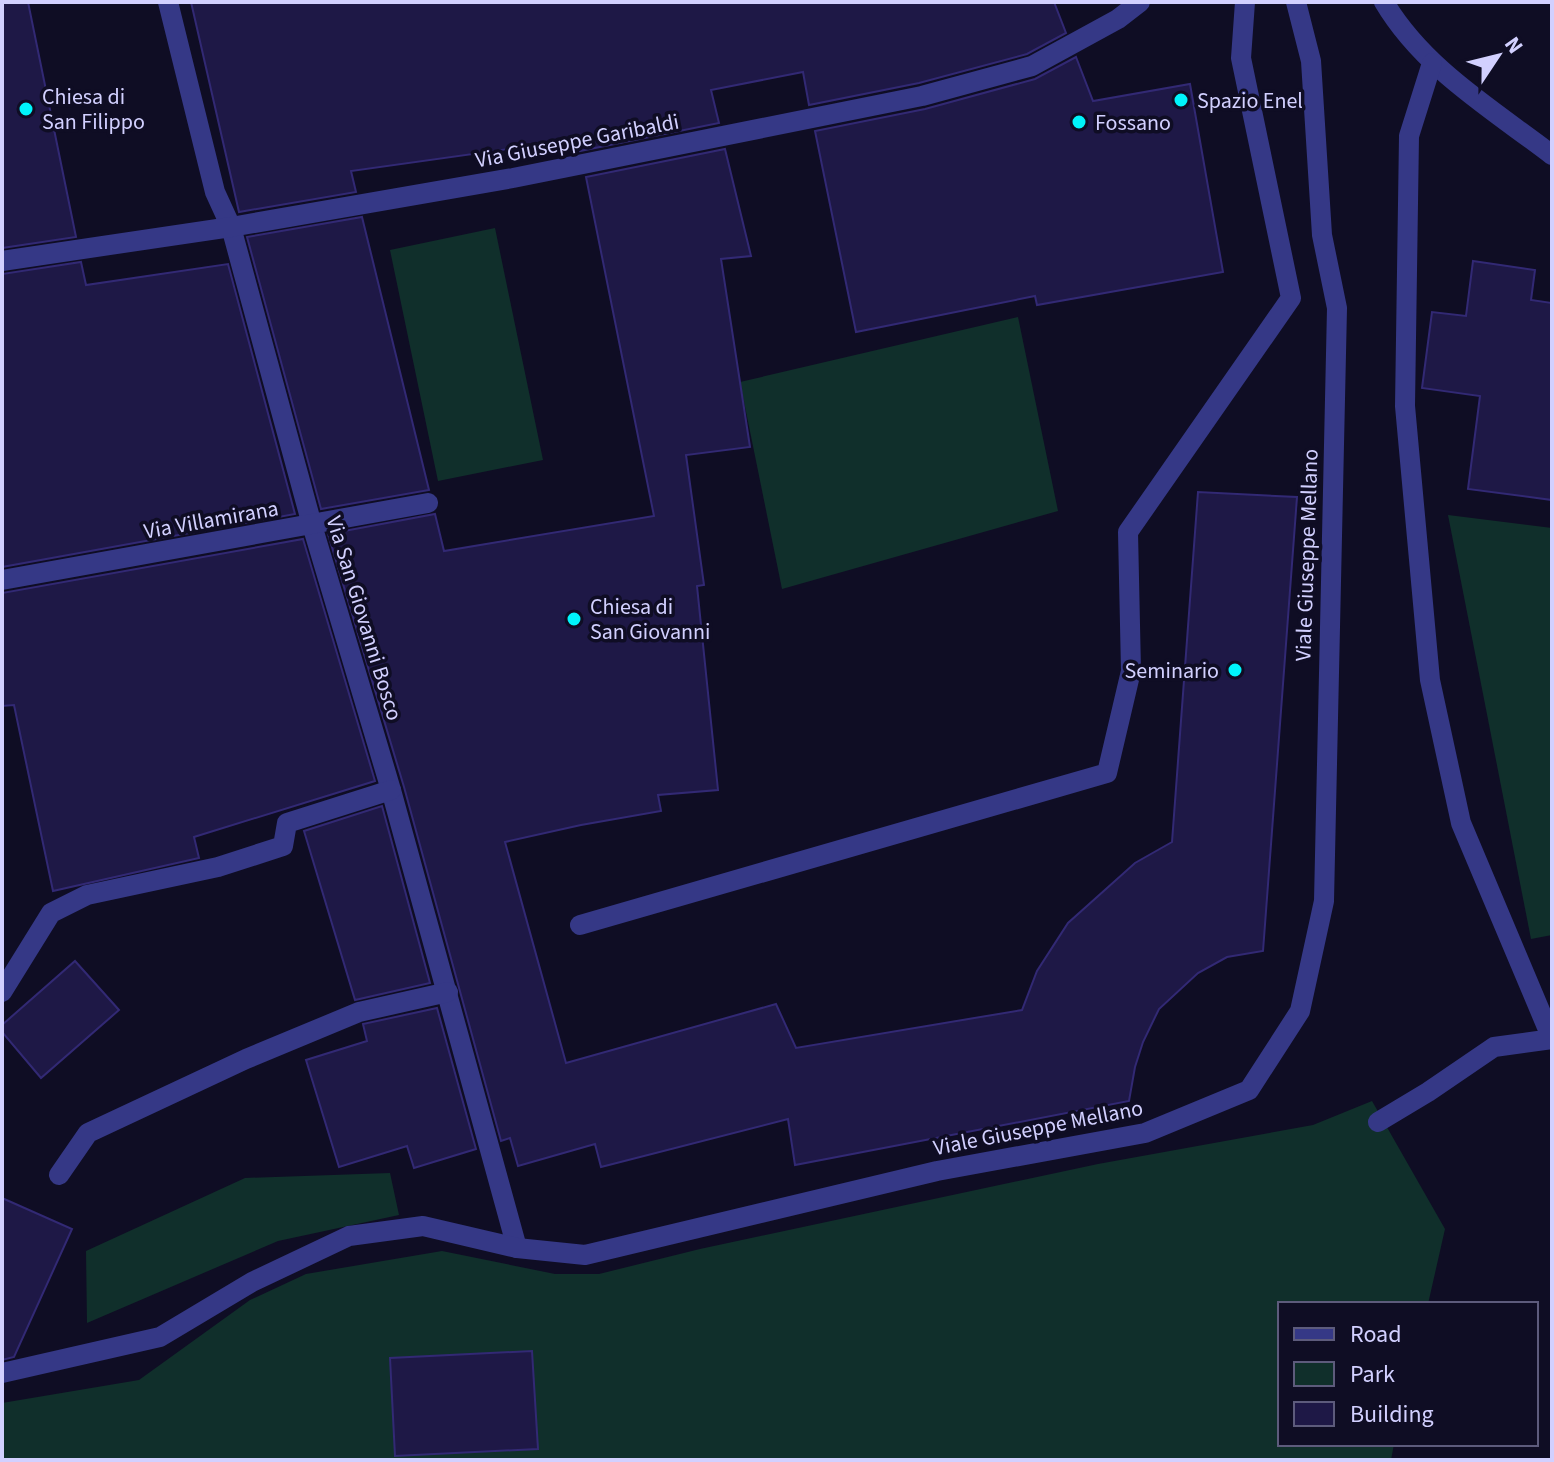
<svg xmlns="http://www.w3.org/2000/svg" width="1554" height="1462" font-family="'Source Sans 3',sans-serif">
	<rect width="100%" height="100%" fill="#0f0d24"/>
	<g fill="#102f2b">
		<path d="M495 228 543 460 438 481 390 250Z"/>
		<path d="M1018 317 1058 511 782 589 740 382Z"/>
		<path d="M1448 515 1552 528V935L1531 939Z"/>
		<path d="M1372 1101 1445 1229 1428 1304H1280V1444H1394L1391 1460H2V1403L139 1380 250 1300 306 1274 442 1251 555 1274H599L700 1249 1098 1164 1313 1125Z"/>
		<path d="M390 1173 399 1215 278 1241 87 1323 86 1251 245 1178Z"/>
	</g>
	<g fill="#1e1846" stroke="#322974" stroke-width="2">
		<path d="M2 2H28L76 237 2 248Z"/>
		<path d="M191 2H1054L1066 33 1027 54 919 83 809 105 803 72 711 90 719 123 580 151 579 143 510 158 508 149 351 171 356 192 239 212Z"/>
		<path d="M1076 57 1093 101 1190 84 1223 272 1037 305 1035 296 856 332 815 131 925 109 1035 79Z"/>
		<path d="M725 149 751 256 721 259 750 447 686 455 704 585 697 586 718 790 658 795 661 811 581 825 505 842 566 1063 776 1004 796 1048 1022 1010 1037 971 1068 923 1135 863 1172 842 1198 492 1297 497 1263 951 1227 957 1198 973 1159 1009 1143 1042 1135 1067 1129 1101 795 1165 788 1119 601 1167 595 1144 518 1166 510 1138 501 1141 404 787 328 534 435 514 444 551 654 516 586 177Z"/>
		<path d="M362 217 429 490 321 509 247 237Z"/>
		<path d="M1473 261 1535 270 1531 300 1552 303V500L1468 489 1480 396 1422 388 1432 312 1466 316Z"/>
		<path d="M81 262 86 285 228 264 295 514 2 567V274Z"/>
		<path d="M303 539 375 781 194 837 199 858 53 891 14 705 2 706V593Z"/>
		<path d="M382 806 430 983 355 1000 304 831Z"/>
		<path d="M75 961 119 1010 41 1078 2 1032V1025Z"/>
		<path d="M437 1008 476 1149 414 1168 407 1146 339 1167 306 1060 367 1041 363 1024Z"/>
		<path d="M2 1198 72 1229 14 1357 2 1360Z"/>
		<path d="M532 1351 538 1449 395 1456 390 1358Z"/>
	</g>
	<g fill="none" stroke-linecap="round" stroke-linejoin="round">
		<g stroke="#353886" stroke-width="20">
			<path d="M168 2 215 192 231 227 312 525 391 790 517 1248"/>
			<path d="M1384 2C1423 68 1492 109 1552 155"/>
			<path d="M2 261 231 227 513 178 922 96 1032 66 1118 19 1140 2"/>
			<path d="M2 580 428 503"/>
			<path d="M580 925 1107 773 1131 671 1128 532 1291 298 1241 58 1245 2"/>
			<path d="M2 992 51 913 87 895 218 867 283 846 287 823 391 790"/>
			<path d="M1378 1122 1428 1092 1494 1047 1552 1039 1461 823 1430 680 1405 406 1409 136 1432 63"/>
			<path d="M59 1175 88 1133 246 1059 359 1012 448 992"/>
			<path d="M2 1373 160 1337 252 1282 349 1236 423 1226 517 1248 585 1255 937 1171 1145 1133 1249 1090 1300 1011 1324 901 1337 308 1322 235 1311 61 1296 2"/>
		</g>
	</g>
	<g fill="#00f4fb" stroke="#0f0d24" stroke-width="3">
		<circle cx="1181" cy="100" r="8"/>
		<circle cx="26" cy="109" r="8"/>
		<circle cx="1079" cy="122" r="8"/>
		<circle cx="574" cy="619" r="8"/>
		<circle cx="1235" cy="670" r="8"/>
	</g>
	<g text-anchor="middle" stroke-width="7" stroke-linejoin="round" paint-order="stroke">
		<g font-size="22" fill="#d2d0ff" stroke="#0f0d24" text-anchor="start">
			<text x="42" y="104">Chiesa di<tspan x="42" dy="25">San Filippo</tspan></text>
			<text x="1197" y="108">Spazio Enel</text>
			<text x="1095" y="130">Fossano</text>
			<text x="590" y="614">Chiesa di<tspan x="590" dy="25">San Giovanni</tspan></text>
			<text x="1219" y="678" text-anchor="end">Seminario</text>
		</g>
		<g font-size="22" fill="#d2d0ff" stroke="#0f0d24">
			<text transform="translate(577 140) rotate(-11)" y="8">Via Giuseppe Garibaldi</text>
			<text transform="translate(211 519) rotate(-10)" y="8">Via Villamirana</text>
			<text transform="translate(1306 555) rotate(-88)" y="8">Viale Giuseppe Mellano</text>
			<text transform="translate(365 618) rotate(73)" y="8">Via San Giovanni Bosco</text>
			<text transform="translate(1038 1127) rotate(-11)" y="8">Viale Giuseppe Mellano</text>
		</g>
	</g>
	<rect width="1554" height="1462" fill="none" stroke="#d2d0ff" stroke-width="8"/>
	<rect x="1278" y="1302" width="260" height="144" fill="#0f0d24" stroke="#5d5b7c" stroke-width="2"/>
	<rect x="1294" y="1328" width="40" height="12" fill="#353886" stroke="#5d5b7c" stroke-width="2"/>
	<text x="1350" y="1342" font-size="24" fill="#d2d0ff">Road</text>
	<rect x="1294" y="1362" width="40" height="24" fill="#102f2b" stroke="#5d5b7c" stroke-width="2"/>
	<text x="1350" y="1382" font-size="24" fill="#d2d0ff">Park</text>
	<rect x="1294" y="1402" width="40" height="24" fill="#1e1846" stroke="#5d5b7c" stroke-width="2"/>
	<text x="1350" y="1422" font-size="24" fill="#d2d0ff">Building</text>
	<g transform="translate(1498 56) rotate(55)" stroke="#0f0d24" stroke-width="6" paint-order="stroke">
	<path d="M0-6L14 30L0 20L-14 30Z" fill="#d2d0ff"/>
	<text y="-12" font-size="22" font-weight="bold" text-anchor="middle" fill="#d2d0ff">N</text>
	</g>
</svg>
